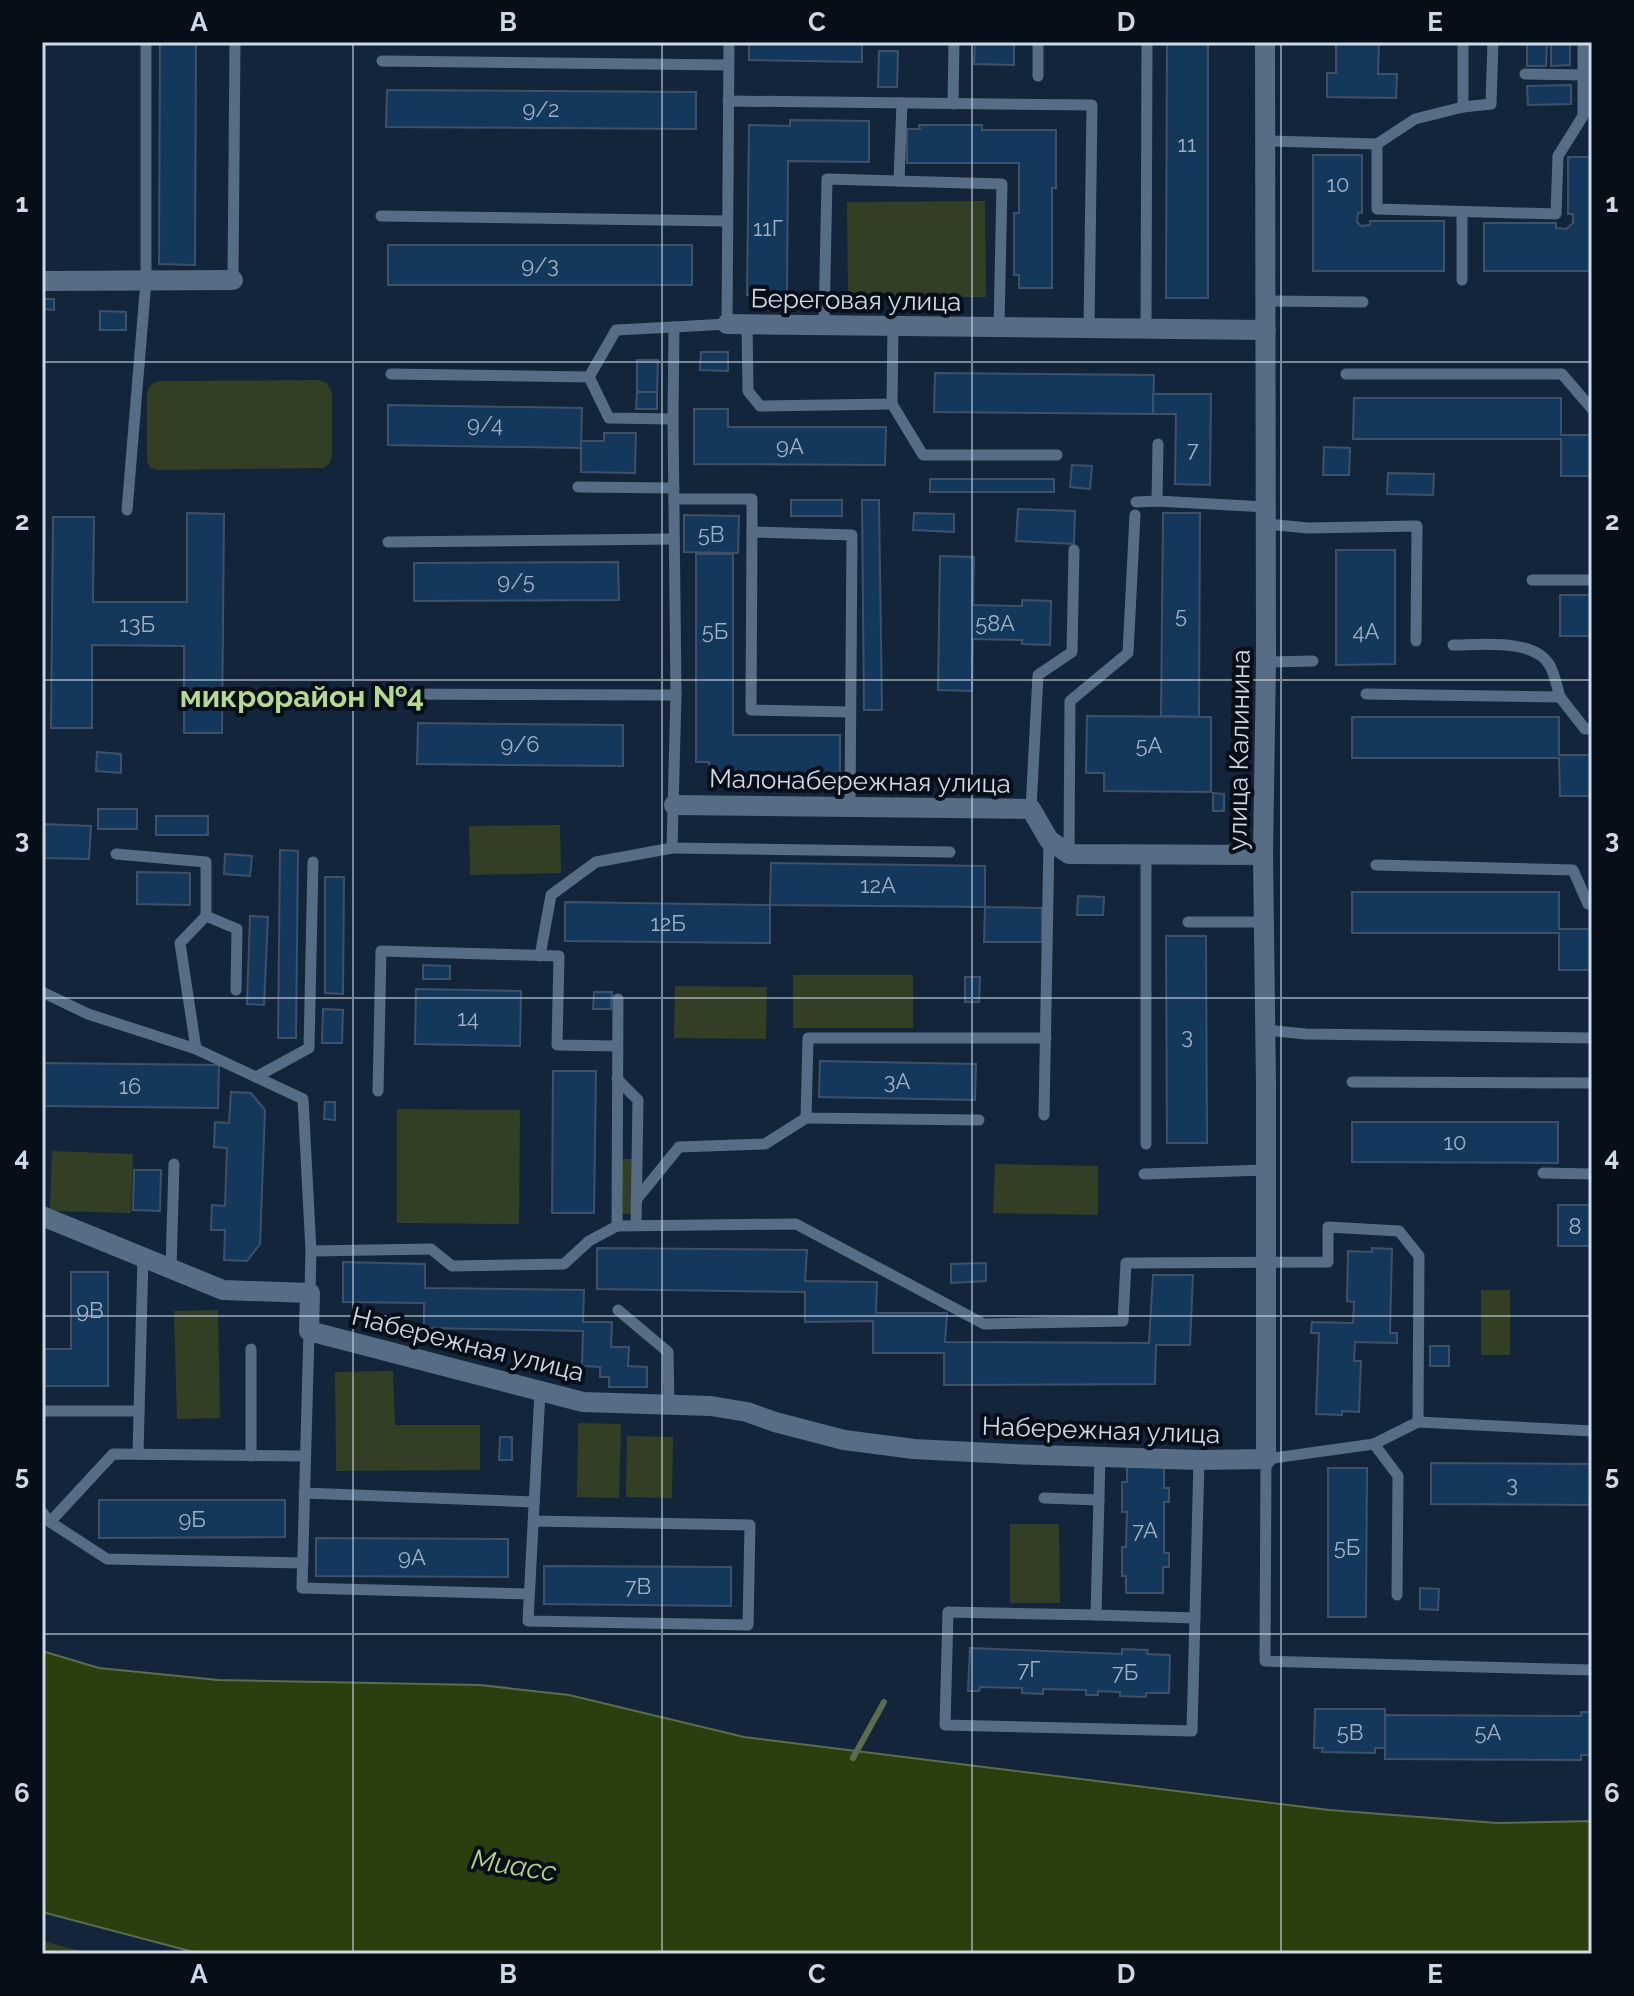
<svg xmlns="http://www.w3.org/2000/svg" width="1634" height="1996" font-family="Raleway,sans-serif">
	<rect width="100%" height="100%" fill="#13253a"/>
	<g fill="#323f25">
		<path d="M985 201 986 297 848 298 847 202Z"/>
		<path d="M318 380 327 383 332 393V456L330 463 324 468 158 470 151 468 147 462V393C148 386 153 382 160 381Z"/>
		<path d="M560 825 561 873 470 875 469 826Z"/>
		<rect x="793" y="975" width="120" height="53"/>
		<path d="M675 986 767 987 766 1039 674 1038Z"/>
		<path d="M397 1109 520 1110 519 1224 397 1223Z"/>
		<path d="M52 1151 133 1154 131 1213 50 1211Z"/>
		<rect x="622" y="1159" width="10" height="55"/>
		<path d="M995 1164 1098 1166V1215L993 1213Z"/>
		<rect x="1481" y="1290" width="29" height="65"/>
		<path d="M218 1310 220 1418 177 1419 174 1311Z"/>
		<path d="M393 1371 395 1425H480V1470L336 1471 335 1372Z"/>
		<path d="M578 1423 621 1424 619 1498 577 1497Z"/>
		<path d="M627 1436 673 1437 672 1498 626 1497Z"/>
		<path d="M1010 1524H1059L1060 1603H1010Z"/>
		<path d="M42 1941 92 1954H42Z"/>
	</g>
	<path fill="#2a3e0e" stroke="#5b6c4f" stroke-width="2" d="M42 1651 99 1668 218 1680 480 1685 569 1695 744 1737 1329 1810 1497 1823 1592 1821V1954H201L42 1912Z"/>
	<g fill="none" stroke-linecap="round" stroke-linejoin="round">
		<path stroke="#5b6c4f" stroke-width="6" d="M853 1758 884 1702"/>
	</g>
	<g fill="#14375c" stroke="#3d5168" stroke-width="2">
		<path d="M160 42H196L195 265 159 264Z"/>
		<path d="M749 42H862V62L749 60Z"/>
		<path d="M975 42H1014V65L974 64Z"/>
		<path d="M1167 42H1208V298H1166Z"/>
		<path d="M1336 42H1379L1378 74H1397L1396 98 1327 97V73H1336Z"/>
		<path d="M1527 42H1547L1546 66H1527Z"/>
		<path d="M1551 42H1570V65L1551 66Z"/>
		<path d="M879 51H898L897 87H878Z"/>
		<path d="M1571 85V104L1528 105 1527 86Z"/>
		<path d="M387 90 696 92V129L386 127Z"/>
		<path d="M790 120 869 121V162L788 161 787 295H747L749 125 790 126Z"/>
		<path d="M919 125H982V130H1056V188H1052V288H1019V275H1014V213H1019V163H907V129H920Z"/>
		<path d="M1313 155H1362V213H1358L1357 222 1361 226 1370 225V221H1444V271H1313Z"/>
		<path d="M1568 157H1592V271H1484V223H1556V228L1566 229 1573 223V214H1568Z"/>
		<rect x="388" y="245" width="304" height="40"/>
		<path d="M42 299H54V310L42 309Z"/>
		<path d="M100 311 126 312V330H100Z"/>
		<path d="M701 352H728V371L700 370Z"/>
		<path d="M637 360H658L657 392H637Z"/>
		<path d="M935 373 1154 375 1153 414 934 412Z"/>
		<path d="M637 392H657V409H636Z"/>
		<path d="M1153 394H1211L1210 485 1175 484 1176 414H1153Z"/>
		<path d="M1354 398H1561V435H1592V476H1561V439H1353Z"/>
		<path d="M388 405 582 408 581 448 388 445Z"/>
		<path d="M694 409H728V427H886L885 465 694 464Z"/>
		<path d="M604 433H636L635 473 581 472V441H604Z"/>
		<path d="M1324 447 1350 448 1349 475H1323Z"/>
		<path d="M1072 465 1092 466 1090 489 1070 487Z"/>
		<path d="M1388 473 1434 474 1433 495 1387 494Z"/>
		<rect x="930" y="479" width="124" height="13"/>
		<rect x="791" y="500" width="51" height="16"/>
		<path d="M862 500H879L882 710H864Z"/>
		<path d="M1018 509 1075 511 1074 544 1016 541Z"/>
		<path d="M187 513 224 514 222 733H184V646L92 645V728H51L53 517H94L93 602H187Z"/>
		<path d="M914 513 954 514V532L913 530Z"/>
		<path d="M1163 513H1200L1199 717 1161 716Z"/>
		<path d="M684 515 739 516 738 553 684 552Z"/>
		<path d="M1336 550H1395V664L1336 665Z"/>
		<path d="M696 554H733V735H840V775H709V762H696Z"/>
		<path d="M940 556 974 557 973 605 1022 606V600L1051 601 1050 645 1022 644V640L973 639 972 691 938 690Z"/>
		<path d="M618 562 619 600 414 601V563Z"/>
		<rect x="1560" y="595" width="32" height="41"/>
		<path d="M1087 716 1211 717V792L1104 791V773H1086Z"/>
		<path d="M1352 717H1559V755H1592V796H1560L1559 758H1352Z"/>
		<path d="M418 723 623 725V766L417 764Z"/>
		<path d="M97 752 121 754V773L96 771Z"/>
		<path d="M1213 793 1224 794V811H1213Z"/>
		<rect x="98" y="809" width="39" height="20"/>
		<rect x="156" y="816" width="52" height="19"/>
		<path d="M42 824 91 826 89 859 42 858Z"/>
		<path d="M280 850 298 851 296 1038H278Z"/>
		<path d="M225 854 252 856 250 876 224 874Z"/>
		<path d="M771 863 985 866V907L770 905Z"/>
		<path d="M137 872 190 873V905L137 904Z"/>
		<path d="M325 877H344L343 994 325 993Z"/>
		<path d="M1352 892H1559V929H1592V970H1559V933H1352Z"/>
		<path d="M1078 896 1104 897 1103 915H1077Z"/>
		<path d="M565 902 770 905V943L565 941Z"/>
		<path d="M985 907 1042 908V942H984Z"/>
		<path d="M250 916 268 917 264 1005 247 1004Z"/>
		<path d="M1166 936H1206L1207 1143H1167Z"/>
		<path d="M423 965 450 966V979H423Z"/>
		<path d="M965 977H980L979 1002H965Z"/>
		<path d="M416 989 521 991 520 1046 415 1044Z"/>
		<path d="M594 992H612L611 1009H593Z"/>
		<path d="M323 1009 343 1010 342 1043H322Z"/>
		<path d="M820 1061 976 1064 975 1100 819 1097Z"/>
		<path d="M42 1063 219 1065 218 1108 42 1106Z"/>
		<path d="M553 1071H596L594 1213H552Z"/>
		<path d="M231 1092 251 1093 265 1110 260 1244 247 1261 224 1260 225 1230H211L212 1205 225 1206 227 1148 214 1147 215 1122 229 1123Z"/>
		<path d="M325 1102H335V1120L324 1119Z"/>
		<path d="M1352 1122H1558V1163L1352 1162Z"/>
		<path d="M134 1170H161L160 1211 133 1210Z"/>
		<rect x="1558" y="1205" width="34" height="41"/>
		<path d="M597 1248 807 1250 805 1281 877 1282 876 1313H947L945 1342 1149 1343 1153 1275H1193L1190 1345H1156L1155 1384 944 1385V1353H873V1321L805 1322V1292L597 1289Z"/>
		<path d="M1372 1248 1392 1249 1390 1333H1397V1343L1355 1342 1354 1361H1361L1359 1412 1342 1411V1415L1316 1414 1319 1333H1311L1312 1322 1353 1323 1354 1302 1347 1301 1348 1251 1372 1252Z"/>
		<path d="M343 1262 425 1264V1288L584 1290 583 1322H612L611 1347H629L628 1366 647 1367V1387H609V1377H600V1367L582 1366 583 1331 424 1328V1303L343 1302Z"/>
		<path d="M986 1263V1281L951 1283V1264Z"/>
		<path d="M71 1272H108V1386H42V1349H71Z"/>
		<rect x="1430" y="1346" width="19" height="20"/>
		<path d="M500 1437H512V1460H499Z"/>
		<path d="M1431 1463 1592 1464V1505L1431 1504Z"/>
		<path d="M1127 1465H1164V1488H1169V1502H1164V1553H1169V1567H1163V1593H1126V1576H1122V1547H1126L1127 1512H1122V1482H1127Z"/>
		<path d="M1328 1468H1367L1366 1617H1328Z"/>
		<path d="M99 1500H285V1537L99 1538Z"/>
		<path d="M316 1538 508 1539V1577L316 1576Z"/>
		<path d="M544 1566 731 1567V1606L544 1604Z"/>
		<path d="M1420 1588 1439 1589 1438 1610 1420 1609Z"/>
		<path d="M970 1648 1122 1654V1649L1148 1650 1147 1654 1170 1655 1169 1693H1146V1697L1120 1696V1692L1098 1691V1695H1086V1690L1043 1689V1694L1022 1693V1688L980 1687 979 1691H968Z"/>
		<path d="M1315 1709H1385V1748H1375V1753L1322 1752 1323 1748H1314Z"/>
		<path d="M1581 1712H1592V1755H1581V1760L1385 1759V1715L1581 1716Z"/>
	</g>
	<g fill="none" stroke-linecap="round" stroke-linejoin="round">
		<g stroke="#576d85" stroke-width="11">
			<path d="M1463 42V107"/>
			<path d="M382 61 728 65"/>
			<path d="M1525 74 1583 75"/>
			<path d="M1038 76V42"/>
			<path d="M728 101 1092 105 1089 328"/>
			<path d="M953 104 954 42"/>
			<path d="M1266 141 1377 144V209L1556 214 1558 156 1583 116V42"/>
			<path d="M1377 144 1415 119 1463 107 1491 104 1493 42"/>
			<path d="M899 181 902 103"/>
			<path d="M381 216 727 221"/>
			<path d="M233 280 235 42"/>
			<path d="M1462 280V212"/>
			<path d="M1267 301 1363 302"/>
			<path d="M747 324 748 391 760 406 892 404 893 326"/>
			<path d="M824 325 827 179 1002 184 999 327"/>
			<path d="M1146 328 1147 42"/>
			<path d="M391 374 589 377 609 418 673 419"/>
			<path d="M1346 374H1562L1592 409"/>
			<path d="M589 377 616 330 674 327"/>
			<path d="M892 404 923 455H1057"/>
			<path d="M578 487 674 488"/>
			<path d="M674 499H752V532L852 535 850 806"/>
			<path d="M1157 501 1158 444"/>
			<path d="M1136 502 1157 501 1266 507"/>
			<path d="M127 510 146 281V42"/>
			<path d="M1266 524 1308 528 1417 526 1416 641"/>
			<path d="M752 532 751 710 850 712"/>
			<path d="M388 542 674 539"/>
			<path d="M1532 580H1592"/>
			<path d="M1453 645C1480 645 1536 638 1550 666 1555 675 1557 687 1560 697"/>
			<path d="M1266 662 1313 661"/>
			<path d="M385 694 676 695"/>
			<path d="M1366 694 1560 697 1585 729H1592"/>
			<path d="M1031 809 1038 675 1072 652 1074 550"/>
			<path d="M672 848 950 852"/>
			<path d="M116 854 206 862V916L180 943 196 1049"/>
			<path d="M1069 854 1070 701 1128 653 1135 515"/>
			<path d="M1376 865 1573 870 1588 904H1592"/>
			<path d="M206 916 237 929 236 990"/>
			<path d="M1188 922H1264"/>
			<path d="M540 956 551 895 596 862 672 848 676 695 673 419 674 327 727 324 729 42"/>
			<path d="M42 992 88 1014 196 1049 303 1099 311 1251 310 1293"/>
			<path d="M1265 1030 1306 1034 1592 1038"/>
			<path d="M256 1077 309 1048 313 862"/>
			<path d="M617 1079 638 1100 636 1225"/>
			<path d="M1352 1082 1592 1083"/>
			<path d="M378 1091 381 951 559 956 557 1045 617 1046"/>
			<path d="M1044 1115 1049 840"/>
			<path d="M979 1120 806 1118 808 1038H1046"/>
			<path d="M1146 1144V855"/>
			<path d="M1543 1173 1592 1174"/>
			<path d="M1144 1174 1266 1170"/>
			<path d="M636 1200 679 1147 765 1144 806 1118"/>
			<path d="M617 1226 618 999"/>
			<path d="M311 1251 431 1249 452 1266 564 1264 589 1241 617 1226 796 1224 984 1324 1123 1321 1126 1263 1328 1262V1227L1399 1231 1419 1256 1418 1422"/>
			<path d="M171 1268 174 1164"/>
			<path d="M618 1310 668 1352 669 1405"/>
			<path d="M309 1331 302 1588 529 1594"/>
			<path d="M42 1411H139"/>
			<path d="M1592 1431 1418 1422 1374 1444 1266 1459 1265 1661 1592 1670"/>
			<path d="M1374 1444 1398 1476 1397 1595"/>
			<path d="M138 1454 143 1256"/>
			<path d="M251 1456V1349"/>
			<path d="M1100 1456 1096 1615 1195 1618"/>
			<path d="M304 1493 534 1502"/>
			<path d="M1044 1498 1099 1500"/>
			<path d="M42 1512 50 1522 107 1559 303 1563"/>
			<path d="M533 1521 750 1525 748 1625 528 1621 540 1391"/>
			<path d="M50 1522 113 1454 305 1456"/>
			<path d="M1096 1615 948 1612 945 1725 1192 1731 1199 1460"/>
		</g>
		<g stroke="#576d85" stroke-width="20">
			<path d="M42 281 233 280"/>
			<path d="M727 324 1266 330"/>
			<path d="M674 805 1031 809 1049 840 1069 854 1263 855"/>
			<path d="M42 1216 223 1290 310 1293 309 1331 583 1402 711 1406 747 1412 775 1422 844 1440 914 1449 1011 1454 1199 1460 1266 1459V1086L1263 855 1266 662 1265 42"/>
		</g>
	</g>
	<path fill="none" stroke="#ced9e7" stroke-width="2" stroke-opacity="0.55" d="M353 42V1954M662 42V1954M972 42V1954M1281 42V1954M42 362H1592M42 680H1592M42 998H1592M42 1316H1592M42 1634H1592"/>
	<g text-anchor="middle" stroke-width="8" stroke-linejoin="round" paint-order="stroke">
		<g font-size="22" fill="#a0b0c4">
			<text x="541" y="117">9/2</text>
			<text x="1187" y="152">11</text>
			<text x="1338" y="192">10</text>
			<text x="768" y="236">11Г</text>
			<text x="540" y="273">9/3</text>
			<text x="485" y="432">9/4</text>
			<text x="790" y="454">9А</text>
			<text x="1193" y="457">7</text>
			<text x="711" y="542">5В</text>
			<text x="516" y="589">9/5</text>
			<text x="1181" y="623">5</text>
			<text x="995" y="631">58А</text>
			<text x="137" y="632">13Б</text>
			<text x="715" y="639">5Б</text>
			<text x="1366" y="639">4А</text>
			<text x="520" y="752">9/6</text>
			<text x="1149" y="753">5А</text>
			<text x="878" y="893">12А</text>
			<text x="668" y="931">12Б</text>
			<text x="468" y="1026">14</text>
			<text x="1187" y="1044">3</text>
			<text x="897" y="1089">3А</text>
			<text x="130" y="1094">16</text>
			<text x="1455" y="1150">10</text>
			<text x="1575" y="1234">8</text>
			<text x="90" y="1318">9В</text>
			<text x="1512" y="1492">3</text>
			<text x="192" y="1527">9Б</text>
			<text x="1145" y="1538">7А</text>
			<text x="1347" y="1555">5Б</text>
			<text x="412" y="1565">9А</text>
			<text x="638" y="1594">7В</text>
			<text x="1029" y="1677">7Г</text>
			<text x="1125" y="1680">7Б</text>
			<text x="1350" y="1740">5В</text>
			<text x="1488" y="1740">5А</text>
		</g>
		<g font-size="26" fill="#ced9e7" stroke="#060e17">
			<text transform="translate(856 300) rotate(1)" y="9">Береговая улица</text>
			<text transform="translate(1239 750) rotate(-89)" y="9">улица Калинина</text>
			<text transform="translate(860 781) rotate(1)" y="9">Малонабережная улица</text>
			<text transform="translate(468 1344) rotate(14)" y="9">Набережная улица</text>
			<text transform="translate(1101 1430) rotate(2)" y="9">Набережная улица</text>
		</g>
		<g font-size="28" font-style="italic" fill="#b0d489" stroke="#060e17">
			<text transform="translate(514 1865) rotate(9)" y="10">Миасс</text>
		</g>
		<g font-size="30" font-weight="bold" fill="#b6d892" stroke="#060e17">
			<text x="302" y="707">микрорайон №4</text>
		</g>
	</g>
	<rect width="1634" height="1996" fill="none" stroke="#060e17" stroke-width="88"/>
	<rect x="44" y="44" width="1546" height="1908" fill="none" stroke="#ced9e7" stroke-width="3"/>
	<g font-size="26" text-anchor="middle" font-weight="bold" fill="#ced9e7">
		<text x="199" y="31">A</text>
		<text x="508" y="31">B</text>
		<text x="817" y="31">C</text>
		<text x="1126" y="31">D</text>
		<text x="1435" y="31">E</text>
		<text x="22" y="212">1</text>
		<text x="1612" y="212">1</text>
		<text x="22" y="530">2</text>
		<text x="1612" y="530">2</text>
		<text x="22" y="848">3</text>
		<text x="1612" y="848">3</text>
		<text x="22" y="1166">4</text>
		<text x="1612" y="1166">4</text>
		<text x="22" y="1484">5</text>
		<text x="1612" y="1484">5</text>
		<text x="22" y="1802">6</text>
		<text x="1612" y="1802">6</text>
		<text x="199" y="1983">A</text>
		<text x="508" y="1983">B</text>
		<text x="817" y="1983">C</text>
		<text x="1126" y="1983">D</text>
		<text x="1435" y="1983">E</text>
	</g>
</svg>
